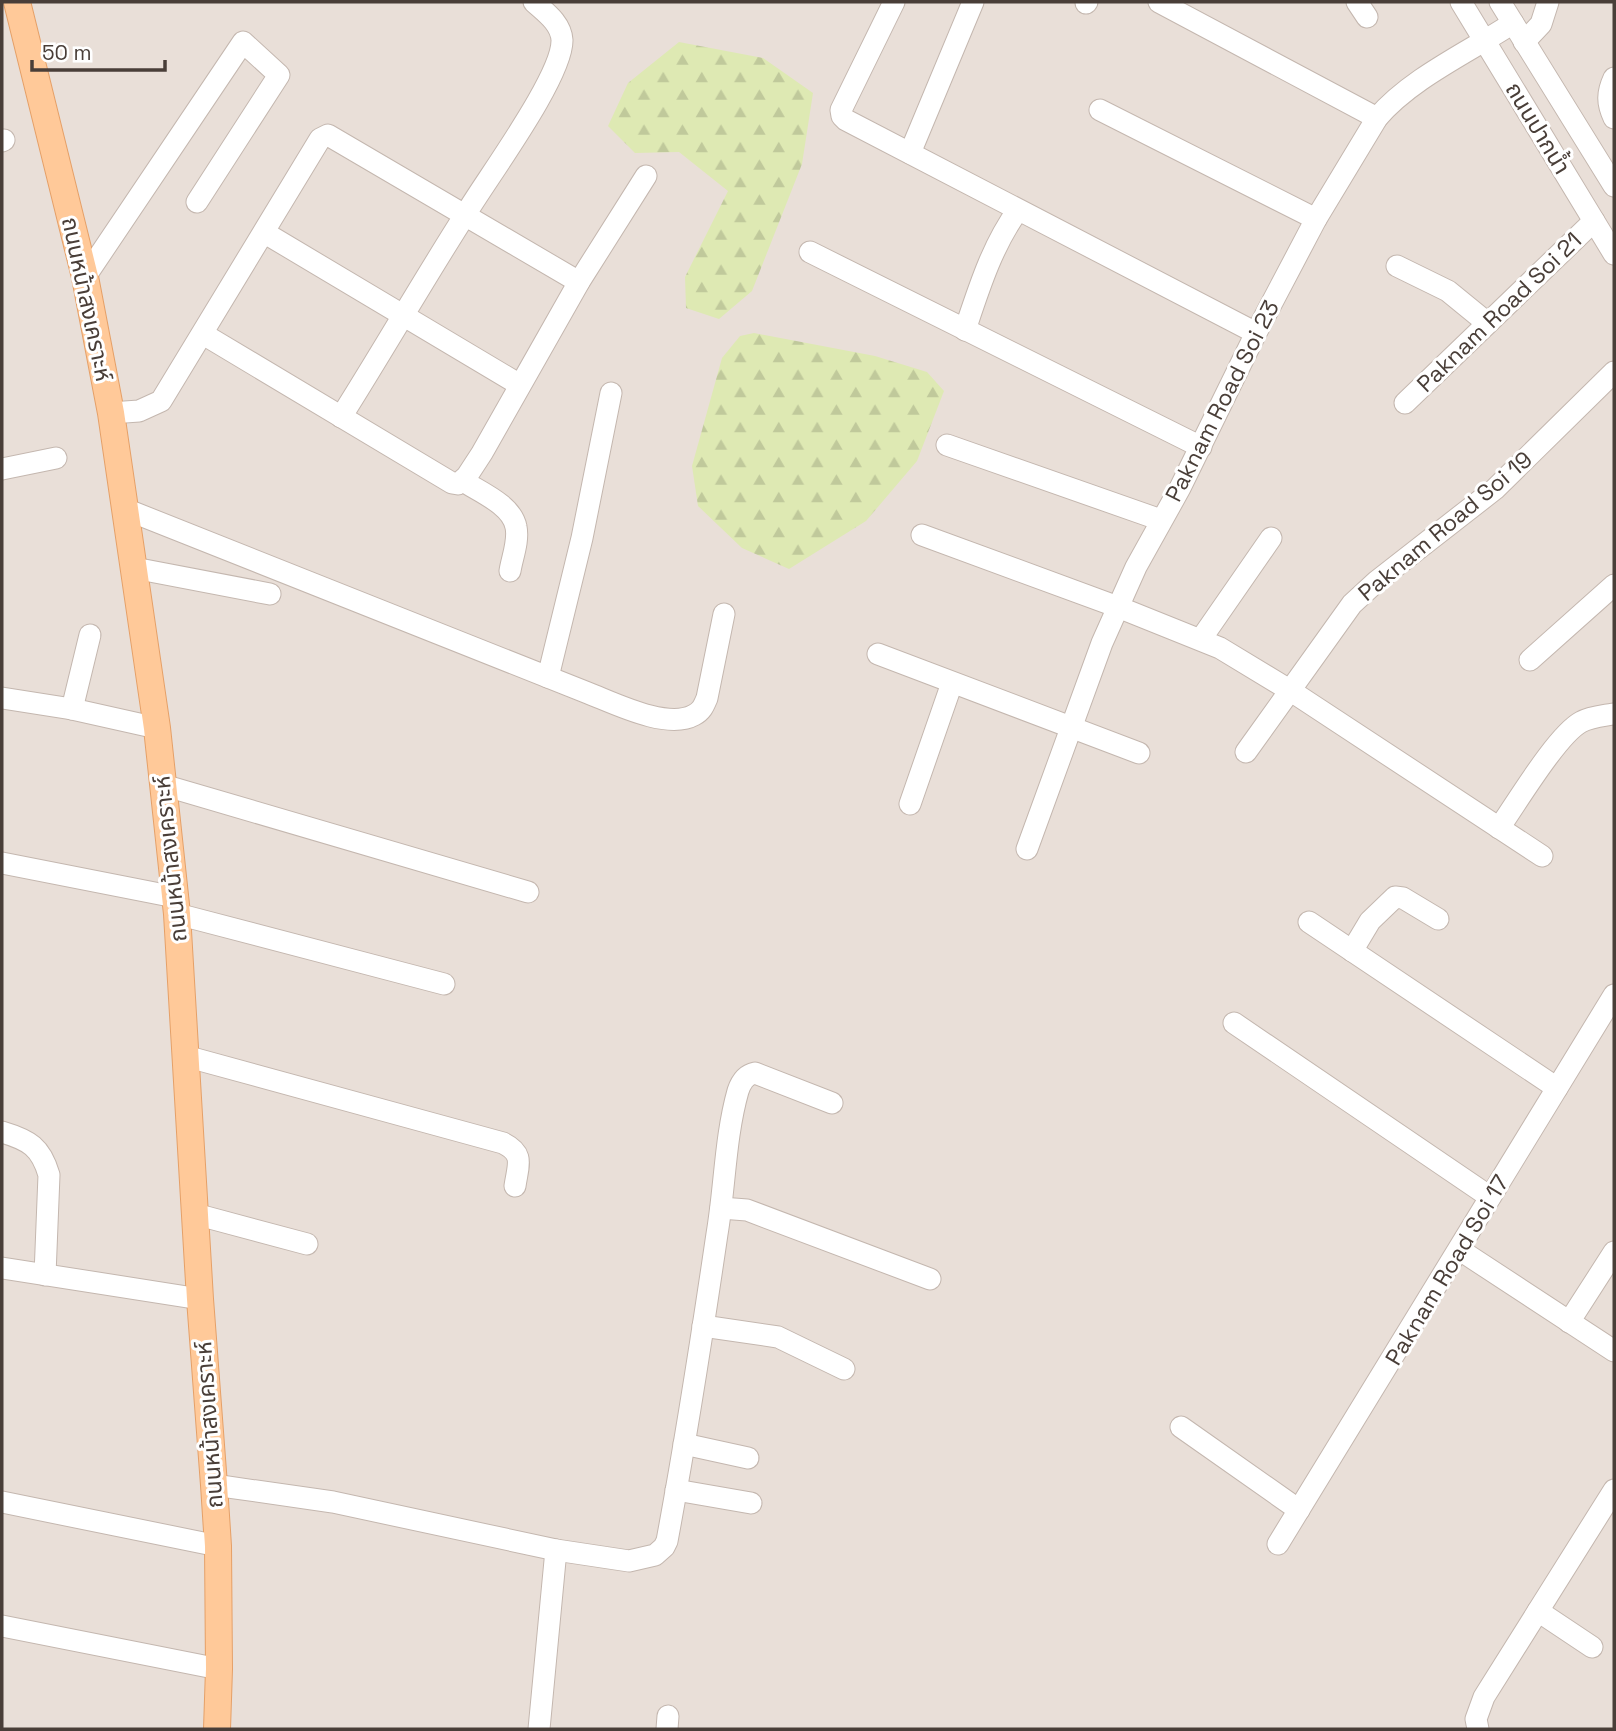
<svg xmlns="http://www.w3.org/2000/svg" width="1616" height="1731" font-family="'Space Grotesk','Noto Sans Thai',sans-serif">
	<defs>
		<pattern id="forest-firs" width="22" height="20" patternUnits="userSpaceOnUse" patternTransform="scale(1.75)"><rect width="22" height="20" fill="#dee9b3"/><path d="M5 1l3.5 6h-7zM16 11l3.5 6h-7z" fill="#c0c99b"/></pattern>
	</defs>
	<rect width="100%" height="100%" fill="#f5efea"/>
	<rect fill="#e9dfd8" x="2" y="2" width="1612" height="1727"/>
	<g fill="url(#forest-firs)">
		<path d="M679 42 763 58 813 93 802 164 752 291 719 319 686 308 685 277 728 191 679 152 635 153 608 126 628 83Z"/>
		<path d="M754 333 875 356 927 372 944 391 917 461 866 521 789 569 742 548 698 506 692 466 722 358 740 336Z"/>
	</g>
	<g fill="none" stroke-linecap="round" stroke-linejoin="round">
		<defs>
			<g id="minor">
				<path d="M894 2 841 110 842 116 846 120 1256 333"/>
				<path d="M1159 2 1377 118"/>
				<path d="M1357 2 1367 17"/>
				<path d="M1461 2 1614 254"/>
				<path d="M1500 2 1614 186"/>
				<path d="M1086 3 1087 2"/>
				<path d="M1524 42 1541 24 1548 2"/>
				<path d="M1614 78C1607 93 1607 103 1614 118"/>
				<path d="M1100 110 1316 219"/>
				<path d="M2 141 4 140"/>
				<path d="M910 153 973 2"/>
				<path d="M265 233 520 385"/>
				<path d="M810 252 1201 447"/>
				<path d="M1397 266 1448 291 1486 322"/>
				<path d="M85 277 243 42 279 75 197 202"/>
				<path d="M965 330C979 288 992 246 1018 210"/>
				<path d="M203 334 452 483 458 484 467 476 482 453 579 282 646 176"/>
				<path d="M1405 403 1594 221"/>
				<path d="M111 413 139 411 161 401 320 139 328 135 579 282"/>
				<path d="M341 417C384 349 424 279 467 212 488 177 563 76 562 40 561 23 545 12 534 2"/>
				<path d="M947 445 1161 520"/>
				<path d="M2 469 56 458"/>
				<path d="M463 481C480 492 512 505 516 527 519 541 512 558 510 571"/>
				<path d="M125 509 588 693C614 703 667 730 694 715 702 711 704 705 707 698L724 614"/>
				<path d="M922 535 1118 607 1220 648 1291 691 1542 856"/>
				<path d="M134 568 270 594"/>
				<path d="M1201 639 1271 538"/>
				<path d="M878 654 1139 753"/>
				<path d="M1530 660 1614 585"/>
				<path d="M548 677 582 538 611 393"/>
				<path d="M2 698 72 709 157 728"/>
				<path d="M72 709 90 635"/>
				<path d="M1246 752 1352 604 1377 581 1495 489 1614 372"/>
				<path d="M163 785 528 892"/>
				<path d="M910 804 952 683"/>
				<path d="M1499 828C1516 804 1557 735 1581 722 1590 717 1602 716 1613 714"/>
				<path d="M1027 849 1102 643 1136 567 1180 488 1256 333 1316 219 1377 118C1411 78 1469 52 1513 23"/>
				<path d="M2 863 175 897"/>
				<path d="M177 914 444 984"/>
				<path d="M1309 922 1557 1088"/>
				<path d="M1352 951 1370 921 1395 897 1403 898 1438 919"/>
				<path d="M1234 1023 1490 1197"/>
				<path d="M185 1056 503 1143C525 1154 518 1165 515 1186"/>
				<path d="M2 1132C29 1140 41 1147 49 1175L45 1275"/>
				<path d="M721 1208 747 1210 930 1279"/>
				<path d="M195 1214 307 1244"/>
				<path d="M1460 1250 1614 1351"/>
				<path d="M2 1268 200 1299"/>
				<path d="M1569 1322 1614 1252"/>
				<path d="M703 1326 778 1337 844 1369"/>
				<path d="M1181 1427 1299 1510"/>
				<path d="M684 1444 748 1458"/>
				<path d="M214 1485 333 1502 556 1550 629 1561 655 1555 664 1547 667 1541C686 1439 702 1336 717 1234 725 1187 725 1137 738 1091 741 1082 745 1075 755 1073L832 1103"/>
				<path d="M676 1490 751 1503"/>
				<path d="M2 1502 218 1546"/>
				<path d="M1278 1544 1614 995"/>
				<path d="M1538 1611 1592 1647"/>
				<path d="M2 1626 219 1669"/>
				<path d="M539 1729 556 1550"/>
				<path d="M667 1729 668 1716"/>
				<path d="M1478 1729 1476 1719 1484 1697 1614 1490"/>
			</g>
			<path id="major" d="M17 2 85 277 111 413 157 728 177 914 200 1299 214 1485 218 1546 219 1669 217 1729"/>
		</defs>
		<use href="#minor" stroke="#c4b7af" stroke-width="23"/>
		<use href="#major" stroke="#e5a068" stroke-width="28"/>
		<use href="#minor" stroke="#fff" stroke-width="21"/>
		<use href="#major" stroke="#ffc999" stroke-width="26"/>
	</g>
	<g text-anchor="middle" stroke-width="6" stroke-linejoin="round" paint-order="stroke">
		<g font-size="23" fill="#493e38" stroke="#fff">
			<text transform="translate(1538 128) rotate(59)" y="8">ถนนปากน้ำ</text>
			<text transform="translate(87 299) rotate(78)" y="8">ถนนหน้าสงเคราะห์</text>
			<text transform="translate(1499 312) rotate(-44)" y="8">Paknam Road Soi 21</text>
			<text transform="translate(1222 401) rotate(-63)" y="8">Paknam Road Soi 23</text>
			<text transform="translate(1445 526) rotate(-40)" y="8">Paknam Road Soi 19</text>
			<text transform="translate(170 859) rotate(-96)" y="8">ถนนหน้าสงเคราะห์</text>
			<text transform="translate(1447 1270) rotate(-59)" y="8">Paknam Road Soi 17</text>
			<text transform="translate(209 1425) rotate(-94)" y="8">ถนนหน้าสงเคราะห์</text>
		</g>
	</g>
	<rect width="1616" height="1731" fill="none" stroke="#493e38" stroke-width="7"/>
	<path d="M32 60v10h133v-10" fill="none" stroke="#493e38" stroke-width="3.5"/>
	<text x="42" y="60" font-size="21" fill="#493e38" stroke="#ffffff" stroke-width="5" paint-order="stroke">50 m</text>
</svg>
